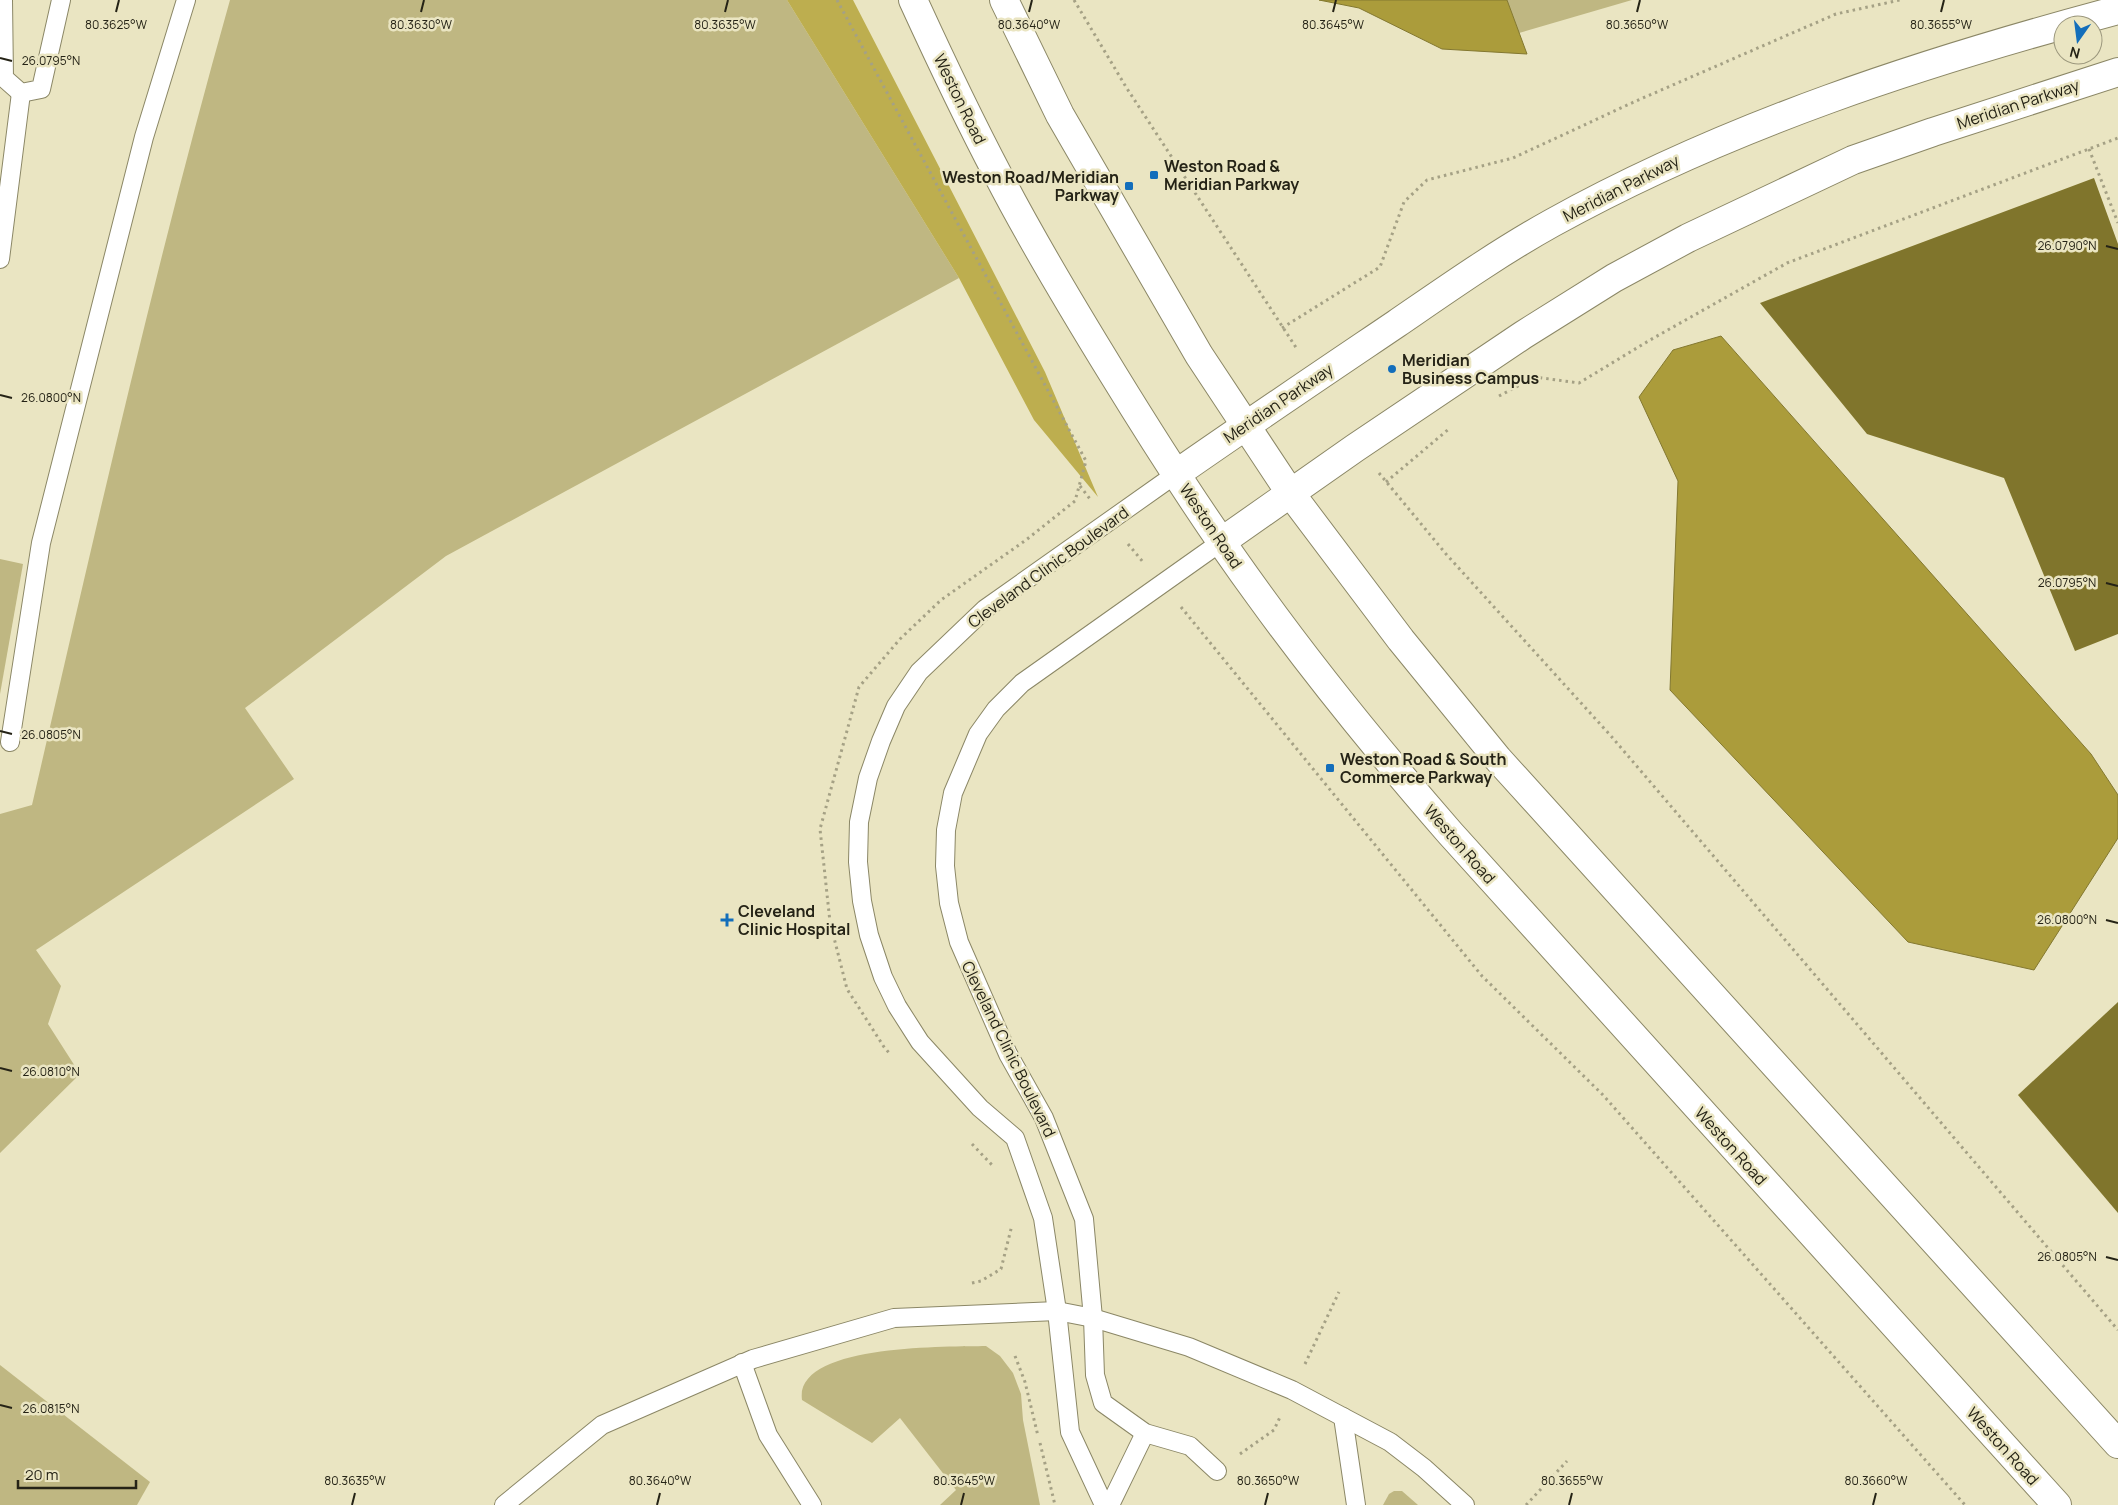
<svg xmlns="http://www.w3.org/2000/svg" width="2118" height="1505" font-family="Manrope,sans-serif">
	<rect width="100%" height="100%" fill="#eae5c2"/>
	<g fill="#bfb782">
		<path d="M230 0H787L959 278 446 556 245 708 294 779 36 950 61 986 48 1024 80 1074 0 1153V814L32 805C94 536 155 266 230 0Z"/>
		<path d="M1507 0H1632L1519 33Z"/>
		<path d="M0 559 23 564 0 694Z"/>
		<path d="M986 1346 1000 1356 1013 1373 1021 1394 1023 1420 1040 1505H940L956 1490 900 1418 872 1443 802 1400C794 1343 950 1347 986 1346Z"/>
		<path d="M0 1365 150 1482 137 1505H0Z"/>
		<path d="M1394 1491H1402L1418 1505H1383L1389 1494Z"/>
	</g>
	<path fill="#bdae4f" d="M787 0H853L1045 372 1098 497 1034 420 959 278Z"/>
	<g fill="#ab9c3b" stroke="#837830">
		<path d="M1319 0H1507L1527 54 1442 49 1359 8Z"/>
		<path d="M1721 336 2091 754 2118 795V838L2034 970 1908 942 1670 690 1678 481 1639 397 1673 350Z"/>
	</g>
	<g fill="#80752c">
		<path d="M2094 178 2118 244V634L2075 651 2004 478 1867 434 1760 303Z"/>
		<path d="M2118 1002V1213L2018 1095Z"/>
	</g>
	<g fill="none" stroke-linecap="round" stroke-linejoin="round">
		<defs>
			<g id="lane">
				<path d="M3 0 4 78 21 93 41 89 61 0"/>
				<path d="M0 259 21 93"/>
				<path d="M10 742 41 543 144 137 186 0"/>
				<path d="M742 1363 768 1435 812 1505"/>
				<path d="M1343 1417 1356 1505"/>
				<path d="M1217 1471 1190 1446 1145 1433 1103 1403 1095 1375 1093 1318 1084 1219 1044 1118 1008 1054 959 942 949 903 945 866 946 830 953 793 978 734 996 709 1022 683 1221 542"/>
				<path d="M504 1505 602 1425 753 1359 894 1318 1057 1311 1093 1318 1189 1347 1292 1390 1390 1442 1424 1468 1465 1505"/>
				<path d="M1104 1505 1070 1432 1057 1311 1043 1218 1015 1138 980 1108 920 1042 897 1006 883 977 869 935 862 901 858 862 859 822 868 778 881 741 896 706 919 672 985 609 1176 474"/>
				<path d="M1110 1505 1145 1433"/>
			</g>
			<g id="street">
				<path d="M1176 474C1249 423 1322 374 1396 324 1447 289 1498 253 1552 223 1729 125 1923 62 2118 10"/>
				<path d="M1221 542 1355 448 1523 335 1614 278 1688 238 1853 160 1933 132 2118 72"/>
			</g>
			<g id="secondary">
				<path d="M913 0C940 59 968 118 998 175 1033 243 1073 309 1113 374 1159 449 1207 524 1259 595 1319 678 1383 756 1450 833L2057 1505"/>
				<path d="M1004 0 1060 115 1199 355 1291 494 1401 640 1498 759 2118 1444"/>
			</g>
		</defs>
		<use href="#lane" stroke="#8b8766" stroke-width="20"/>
		<use href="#street" stroke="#8b8766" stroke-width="30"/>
		<use href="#secondary" stroke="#8b8766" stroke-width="30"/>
		<g stroke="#a5a185" stroke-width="3" stroke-dasharray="2.5 4" stroke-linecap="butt">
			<path d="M837 0 1086 461 1075 501 1026 540 941 600 900 639 859 687 820 829 830 922 847 989 884 1047 890 1054"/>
			<path d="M1074 0 1126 87 1297 349"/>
			<path d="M2089 149 2118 223"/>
			<path d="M1282 328 1380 267 1404 202 1427 180 1513 158 1636 101 1836 14 1900 0"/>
			<path d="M1499 396 1535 377 1579 383 1650 340 1787 263 2118 138"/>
			<path d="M1379 473 1446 554 1611 736 2118 1330"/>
			<path d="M1386 482 1450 428"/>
			<path d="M1080 486 1090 499"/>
			<path d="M1128 544 1143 562"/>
			<path d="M1181 607 1482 976 1603 1095 1965 1505"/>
			<path d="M972 1144 992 1165"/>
			<path d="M972 1283 981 1281 1001 1269 1012 1225"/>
			<path d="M1015 1356 1025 1382 1038 1436"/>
			<path d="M1305 1364 1339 1292"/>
			<path d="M1040 1443 1055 1505"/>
			<path d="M1240 1454 1274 1430 1280 1417"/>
			<path d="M1526 1505 1567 1461"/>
		</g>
		<use href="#lane" stroke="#fff" stroke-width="18"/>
		<use href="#street" stroke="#fff" stroke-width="28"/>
		<use href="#secondary" stroke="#fff" stroke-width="28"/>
	</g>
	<path fill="none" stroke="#252316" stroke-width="2" d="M116 12 119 0M421 12 424 0M725 12 728 0M1029 12 1032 0M1333 12 1336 0M1637 12 1640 0M1941 12 1944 0M0 58 12 61M2106 246 2118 249M0 395 12 398M2106 583 2118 586M0 731 12 734M2106 920 2118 923M0 1068 12 1071M2106 1257 2118 1260M0 1405 12 1408M352 1505 355 1493M657 1505 660 1493M961 1505 964 1493M1265 1505 1268 1493M1569 1505 1572 1493M1873 1505 1876 1493"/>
	<g fill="#136ebb" stroke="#eae5c2" stroke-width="2">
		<rect x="1149" y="170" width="10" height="10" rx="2.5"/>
		<rect x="1124" y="181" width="10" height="10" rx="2.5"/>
		<circle cx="1392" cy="369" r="5"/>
		<rect x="1325" y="763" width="10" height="10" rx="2.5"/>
		<path d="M724.5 912.5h5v5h5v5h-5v5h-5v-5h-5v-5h5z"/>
	</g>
	<g text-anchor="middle" stroke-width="5" stroke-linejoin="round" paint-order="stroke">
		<g font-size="16" fill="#252316" stroke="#eae5c2">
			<text transform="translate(960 99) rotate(64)" y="6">Weston Road</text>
			<text transform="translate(2018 104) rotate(-18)" y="6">Meridian Parkway</text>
			<text transform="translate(1621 188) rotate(-27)" y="6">Meridian Parkway</text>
			<text transform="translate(1278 403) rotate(-34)" y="6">Meridian Parkway</text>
			<text transform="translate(1211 526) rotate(56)" y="6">Weston Road</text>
			<text transform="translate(1048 567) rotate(-36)" y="6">Cleveland Clinic Boulevard</text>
			<text transform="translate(1460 844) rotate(49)" y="6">Weston Road</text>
			<text transform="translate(1009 1049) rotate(64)" y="6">Cleveland Clinic Boulevard</text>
			<text transform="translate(1731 1146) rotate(48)" y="6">Weston Road</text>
			<text transform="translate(2003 1446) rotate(48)" y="6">Weston Road</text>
		</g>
		<g font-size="16" font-weight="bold" fill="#252316" stroke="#eae5c2" text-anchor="start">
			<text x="1164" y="172">Weston Road &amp;<tspan x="1164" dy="18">Meridian Parkway</tspan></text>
			<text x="1119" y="183" text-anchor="end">Weston Road/Meridian<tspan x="1119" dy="18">Parkway</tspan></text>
			<text x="1402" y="366">Meridian<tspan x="1402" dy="18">Business Campus</tspan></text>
			<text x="1340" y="765">Weston Road &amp; South<tspan x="1340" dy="18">Commerce Parkway</tspan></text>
			<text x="738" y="917">Cleveland<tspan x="738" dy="18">Clinic Hospital</tspan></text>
		</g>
	</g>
	<g font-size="12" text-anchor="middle" fill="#252316" stroke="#eae5c2" stroke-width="5" stroke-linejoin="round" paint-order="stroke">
		<text x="1941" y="29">80.3655°W</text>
		<text x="116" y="29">80.3625°W</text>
		<text x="421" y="29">80.3630°W</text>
		<text x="725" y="29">80.3635°W</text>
		<text x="1029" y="29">80.3640°W</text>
		<text x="1333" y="29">80.3645°W</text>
		<text x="1637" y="29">80.3650°W</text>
		<text x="51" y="65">26.0795°N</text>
		<text x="2067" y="250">26.0790°N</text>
		<text x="51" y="402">26.0800°N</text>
		<text x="2067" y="587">26.0795°N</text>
		<text x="51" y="739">26.0805°N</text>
		<text x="2067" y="924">26.0800°N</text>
		<text x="51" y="1076">26.0810°N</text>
		<text x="2067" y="1261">26.0805°N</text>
		<text x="51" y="1413">26.0815°N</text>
		<text x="355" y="1485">80.3635°W</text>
		<text x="660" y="1485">80.3640°W</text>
		<text x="964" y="1485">80.3645°W</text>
		<text x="1268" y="1485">80.3650°W</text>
		<text x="1572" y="1485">80.3655°W</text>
		<text x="1876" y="1485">80.3660°W</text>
	</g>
	<g transform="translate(2078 40) rotate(194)"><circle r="24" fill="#eae5c2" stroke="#9b977d"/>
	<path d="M0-4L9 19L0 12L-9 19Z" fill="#136ebb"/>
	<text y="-8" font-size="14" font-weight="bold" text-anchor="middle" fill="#252316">N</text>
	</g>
	<path d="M18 1480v8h118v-8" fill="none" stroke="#252316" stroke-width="2.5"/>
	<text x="25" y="1480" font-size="15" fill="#252316" stroke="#eae5c2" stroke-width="4" paint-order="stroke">20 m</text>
</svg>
